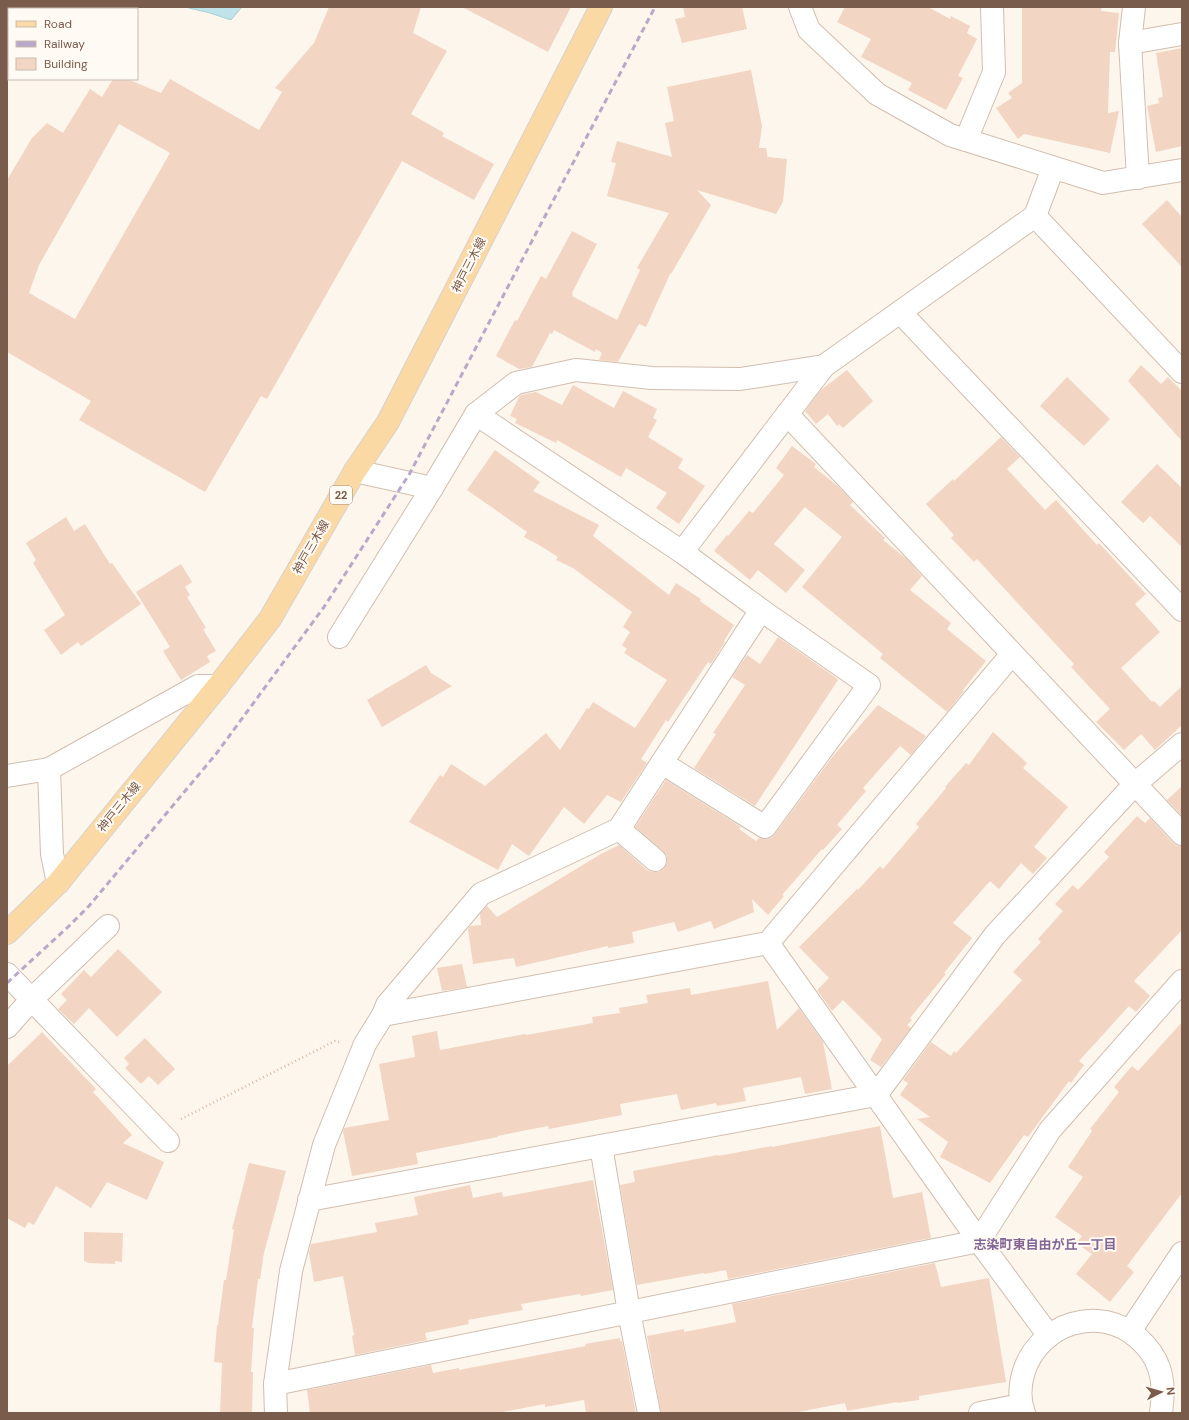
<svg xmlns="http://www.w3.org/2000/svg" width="1189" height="1420" font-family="'DM Sans','Noto Sans JP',sans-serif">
	<rect width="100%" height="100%" fill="#fdf6ec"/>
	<g fill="#bfe3e8" stroke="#a5d3da">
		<path d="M7 7H115L108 9H9V53L7 54Z"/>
		<path d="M185 7H242L231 20 210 13Z"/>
	</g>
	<g fill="#f3d5c3" fill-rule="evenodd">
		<path d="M329 7H421L413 33 447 51 411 114 444 133 442 136 494 164 474 200 402 161 267 399 261 396 205 492 79 420 91 401 7 352V180L32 138 47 123 63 133 90 89 102 97 113 79H127L161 93 170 79 259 130 282 92 275 88 314 43ZM119 124 170 153 75 319 29 293 39 265Z"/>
		<path d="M462 7H571L548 52Z"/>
		<path d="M683 7H742L747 29 682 43 675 19 685 17Z"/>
		<path d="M845 7H928L950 19 951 16 970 26 967 33 977 39 958 76 963 78 946 110 908 90 912 83 861 57 871 39 837 22Z"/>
		<path d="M1022 7H1102L1101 11 1119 13 1115 52H1110L1108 113 1119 111 1110 153 1024 134 1018 139 996 108 1012 98 1008 93 1022 83Z"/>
		<path d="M1182 48V146L1156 152 1147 106 1159 103 1158 98 1163 97 1156 53Z"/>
		<path d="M751 70 762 126 759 148H766L768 159V157L787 159 783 202 776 214 697 190 711 205 671 274V272L646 327 639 324 618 362 599 360 602 353 596 349 595 352 554 330 552 334 550 333 532 367 519 369 496 356 515 320 517 321 541 276 546 279 572 231 597 244 572 293 573 294 572 296 617 320 640 270 637 268 669 213 607 196 616 163 611 162 617 141 672 157 665 123 674 121 667 87Z"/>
		<path d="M1167 200 1182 217V267L1142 224Z"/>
		<path d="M1141 365 1161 384 1168 377 1182 391V441L1128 381Z"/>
		<path d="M847 370 873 401 843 428 839 424 837 426 828 414 816 424 805 411 821 390Z"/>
		<path d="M1067 377 1110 419 1084 446 1040 406Z"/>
		<path d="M573 385 614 408 623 391 657 409 653 418 657 420 648 437 683 459 678 468 705 486 679 524 656 508 667 493 626 468 621 477 557 440 556 443 515 423 517 419 510 416 519 397 521 395 536 392 562 405Z"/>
		<path d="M1001 437 1020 457 1007 469 1045 510 1056 500 1097 545 1099 543 1146 594 1135 604 1160 632 1121 668 1152 702 1154 701 1160 707 1182 686V725L1155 750 1141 734 1124 750 1096 722 1110 709 1071 667 1074 664 977 559 974 562 951 538 954 535 926 504 953 479 954 481Z"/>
		<path d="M792 446 816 464 814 467 839 487 853 502 850 505 885 538 883 540 908 560 922 576 910 590 951 623 947 629 986 661 963 690 964 691 947 712 880 658 883 654 802 587 842 537 805 507 774 544 805 570 786 593 758 570 750 580 714 551 727 535 728 536 749 511 753 513 784 475 776 468Z"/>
		<path d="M495 450 540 482 533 491 599 525 593 536 669 595 676 583 701 599 700 601 734 625 724 641 725 642 711 664 708 662 668 722 666 720 641 759 647 763 621 802 607 795 584 824 564 807 529 856 512 844 498 870 409 822 440 775 443 777 451 764 485 786 546 733 560 750 587 708 589 709 593 702 635 728 667 680 624 653 627 649 622 645 630 632 623 627 632 612 573 568 556 560 558 557 539 545 524 537 527 532 467 490Z"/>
		<path d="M1157 464 1182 488V547L1150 516 1143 523 1121 502Z"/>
		<path d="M66 517 74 531 85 524 110 564 112 563 141 604 81 646 78 642 61 655 44 630 65 615 33 563 36 560 26 543Z"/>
		<path d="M181 564 192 582 185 587 190 595 187 597 206 628 203 629 216 651 207 656 210 662 181 680 163 651 170 647 136 592Z"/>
		<path d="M778 637 835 677 838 680 755 806 694 768 716 734 713 733 745 685 732 677 747 655 760 664Z"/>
		<path d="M426 665 431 673 452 686 382 727 367 700Z"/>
		<path d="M878 705 926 736 911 755 900 746 863 788 866 791 837 825 842 829 823 850 822 849 782 895 784 896 768 915 752 899 754 912 714 929 711 921 678 932 674 922 632 932 634 943 608 948V946L516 967 514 958 473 964 468 929 470 926 481 925 480 914 487 906 497 917 601 854 619 845 647 870 652 872H659L664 868 667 862V856L663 851 635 827 666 780 741 827 739 829 756 841 759 838 765 839 771 838 775 834 833 756Z"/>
		<path d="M993 732 1027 763 1023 768 1068 807 1034 847 1047 858 1033 874 1021 863 999 889 990 881 953 923 972 938 944 973 946 974 910 1018 912 1020 907 1025 911 1028 881 1067 870 1060 882 1039 843 1000 832 1011 817 990 829 978 799 947 857 889 858 890 880 866 883 869 919 827 916 824 946 788 945 787 966 763 969 765Z"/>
		<path d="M1182 786V816L1167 800Z"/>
		<path d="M1137 816 1145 823 1150 818 1173 843 1178 846H1182V930L1134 981 1150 996 1136 1012 1129 1006 1079 1061 1084 1065 1071 1083 1069 1081 1028 1137 1024 1135 990 1183 940 1157 948 1142 917 1119 930 1117 900 1095 908 1083 903 1080 931 1042 951 1056 954 1051 956 1053 1022 980 1013 972 1041 942 1038 939 1063 911 1055 904 1073 885 1078 890 1109 857 1104 852Z"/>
		<path d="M118 949 162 992 117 1037 89 1008 74 1024 58 1009 67 1000 61 994 84 970 91 977Z"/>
		<path d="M462 964 467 987 442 991 437 968Z"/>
		<path d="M768 981 777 1030 799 1008 823 1042 832 1089 805 1094 801 1077 743 1088 746 1101 717 1106 716 1103 681 1110 677 1094 620 1104 622 1115 549 1129 548 1126 497 1136 498 1137 416 1153 418 1164 352 1176 343 1131 344 1128 389 1120 379 1064 415 1057 412 1036 437 1031 440 1050 525 1034 526 1035 593 1023 592 1017 620 1013 619 1008 648 1003 646 995 690 988 691 995Z"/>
		<path d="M1182 1022V1193L1127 1266 1134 1272 1110 1302 1076 1274 1092 1254 1076 1243 1082 1236 1055 1217 1083 1177 1068 1167 1092 1131 1090 1129 1119 1092 1114 1087 1132 1066 1138 1071Z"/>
		<path d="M42 1032 96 1089 93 1092 132 1135 123 1143 164 1162 147 1200 107 1182 91 1208 56 1186 34 1225 28 1222 25 1228 7 1218V1066Z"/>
		<path d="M145 1038 175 1069 158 1085 149 1076 141 1084 125 1068 129 1064 124 1058Z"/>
		<path d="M880 1126 893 1198 922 1192 931 1238 728 1279 726 1270 704 1274V1273L637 1285 620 1185 635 1182 633 1171 718 1155V1156L772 1146V1147Z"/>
		<path d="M249 1163 286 1171 264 1253 260 1279H258L252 1328H254L251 1372H253L252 1413H220L222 1363 214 1362 217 1325H218L224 1280H226L234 1230 232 1229Z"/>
		<path d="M593 1180 613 1290 581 1296 580 1294 521 1304 523 1310 468 1320 469 1324 425 1333 427 1340 355 1355 352 1336 354 1335 343 1276 314 1282 309 1253 311 1244 377 1232 375 1223 418 1215 414 1197 470 1185 473 1198 502 1192 503 1197Z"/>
		<path d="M84 1232 123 1233 122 1262 115 1261V1264L88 1263 87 1262 84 1261Z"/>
		<path d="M935 1263 941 1287 989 1278 1006 1382 919 1396V1400L897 1403V1402L847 1411 845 1403 793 1413H661L647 1336 684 1329V1332L736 1322 732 1304Z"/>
		<path d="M620 1338V1341H622L636 1413H586L584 1400 545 1407V1404L497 1413H310L307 1390 431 1365 433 1373 459 1368V1370L586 1346 585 1344Z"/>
	</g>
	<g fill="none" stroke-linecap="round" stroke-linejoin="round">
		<defs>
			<g id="minor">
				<path d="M1134 7 1130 43 1138 178"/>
				<path d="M1130 43 1182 34"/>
				<path d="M966 140 994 72 992 7"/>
				<path d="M1035 216 1182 372"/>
				<path d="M900 312 1182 610"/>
				<path d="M476 414 682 552 761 610 869 685 765 827 662 763"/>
				<path d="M787 414 1182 834"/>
				<path d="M355 471 432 488"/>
				<path d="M682 552 824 366 1035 216 1053 168"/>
				<path d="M339 637 432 488 476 414 516 383 576 370 652 378 740 379 824 366"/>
				<path d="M49 769 52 854 58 883"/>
				<path d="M7 776 49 769 198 686H218"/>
				<path d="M619 829 655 860"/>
				<path d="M768 943 979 1241 1049 1336"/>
				<path d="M7 974 168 1141"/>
				<path d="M383 1015 768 943 1012 654"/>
				<path d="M7 1027 32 999 108 926"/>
				<path d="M601 1146 629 1312 649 1413"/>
				<path d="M309 1200 876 1095 995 935 1135 784 1182 744"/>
				<path d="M1130 1331 1182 1253"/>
				<path d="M275 1384 979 1241 1050 1130 1182 981"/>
				<path d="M276 1413 275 1384 291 1271 324 1145 365 1044 383 1015 387 1005 481 894 619 829 761 610"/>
				<path d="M980 1413 1021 1405"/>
				<path d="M1024 1413C1019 1400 1020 1384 1024 1371 1040 1323 1099 1304 1138 1338 1147 1346 1155 1356 1159 1368 1164 1383 1163 1397 1161 1413"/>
			</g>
			<path id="tertiary" d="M800 7 809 30 877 94 950 135 1103 183 1182 170"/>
			<path id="primary" d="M7 933 58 883 218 686 270 619 355 471 388 422 601 7"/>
		</defs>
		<use href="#minor" stroke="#d1beb0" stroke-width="24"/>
		<use href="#tertiary" stroke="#d1beb0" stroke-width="24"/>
		<use href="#primary" stroke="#dad1cd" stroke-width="24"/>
		<path stroke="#d9b8a5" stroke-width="2.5" stroke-dasharray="1 3" stroke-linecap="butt" d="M181 1119 335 1041 339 1042"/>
		<use href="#minor" stroke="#fff" stroke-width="22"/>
		<use href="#tertiary" stroke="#fff" stroke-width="22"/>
		<use href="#primary" stroke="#fbd9a5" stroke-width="22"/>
		<path stroke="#b9a8c9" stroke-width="3" stroke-dasharray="6 4" stroke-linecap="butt" d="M7 983 69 926 89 906 216 754 324 607 410 473 655 7"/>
	</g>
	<g text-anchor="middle" stroke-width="4" stroke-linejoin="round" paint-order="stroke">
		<rect fill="#fffaf3" stroke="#a28b7f" stroke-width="1" x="330" y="486" width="22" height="18" rx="3"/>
		<g font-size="11" font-weight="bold" fill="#7a5c4d">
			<text x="341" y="499">22</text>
		</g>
		<g font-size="12" fill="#7a5c4d" stroke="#fffaf3">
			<text transform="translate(469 265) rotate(-63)" y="4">神戸三木線</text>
			<text transform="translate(311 547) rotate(-60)" y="4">神戸三木線</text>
			<text transform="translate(119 807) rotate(-51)" y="4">神戸三木線</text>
		</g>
		<g font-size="13" font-weight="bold" fill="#846695" stroke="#fffaf3">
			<text x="1045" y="1249">志染町東自由が丘一丁目</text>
		</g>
	</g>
	<rect width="1189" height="1420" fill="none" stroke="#7a5c4d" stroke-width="16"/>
	<rect x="8" y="8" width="130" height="72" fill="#fffaf3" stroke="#cabbb1"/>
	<rect x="16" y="21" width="20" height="6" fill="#fbd9a5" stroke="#cabbb1"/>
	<text x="44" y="28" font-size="12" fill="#7a5c4d">Road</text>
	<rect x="16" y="41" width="20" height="6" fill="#b9a8c9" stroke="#cabbb1"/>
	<text x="44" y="48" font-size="12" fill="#7a5c4d">Railway</text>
	<rect x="16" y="58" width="20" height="12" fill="#f3d5c3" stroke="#cabbb1"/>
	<text x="44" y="68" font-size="12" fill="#7a5c4d">Building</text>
	<g transform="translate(1161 1392) rotate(84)" stroke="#fffaf3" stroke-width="3" paint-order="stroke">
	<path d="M0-3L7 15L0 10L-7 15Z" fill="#7a5c4d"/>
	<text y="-6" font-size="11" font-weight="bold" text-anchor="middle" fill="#7a5c4d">N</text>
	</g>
</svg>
